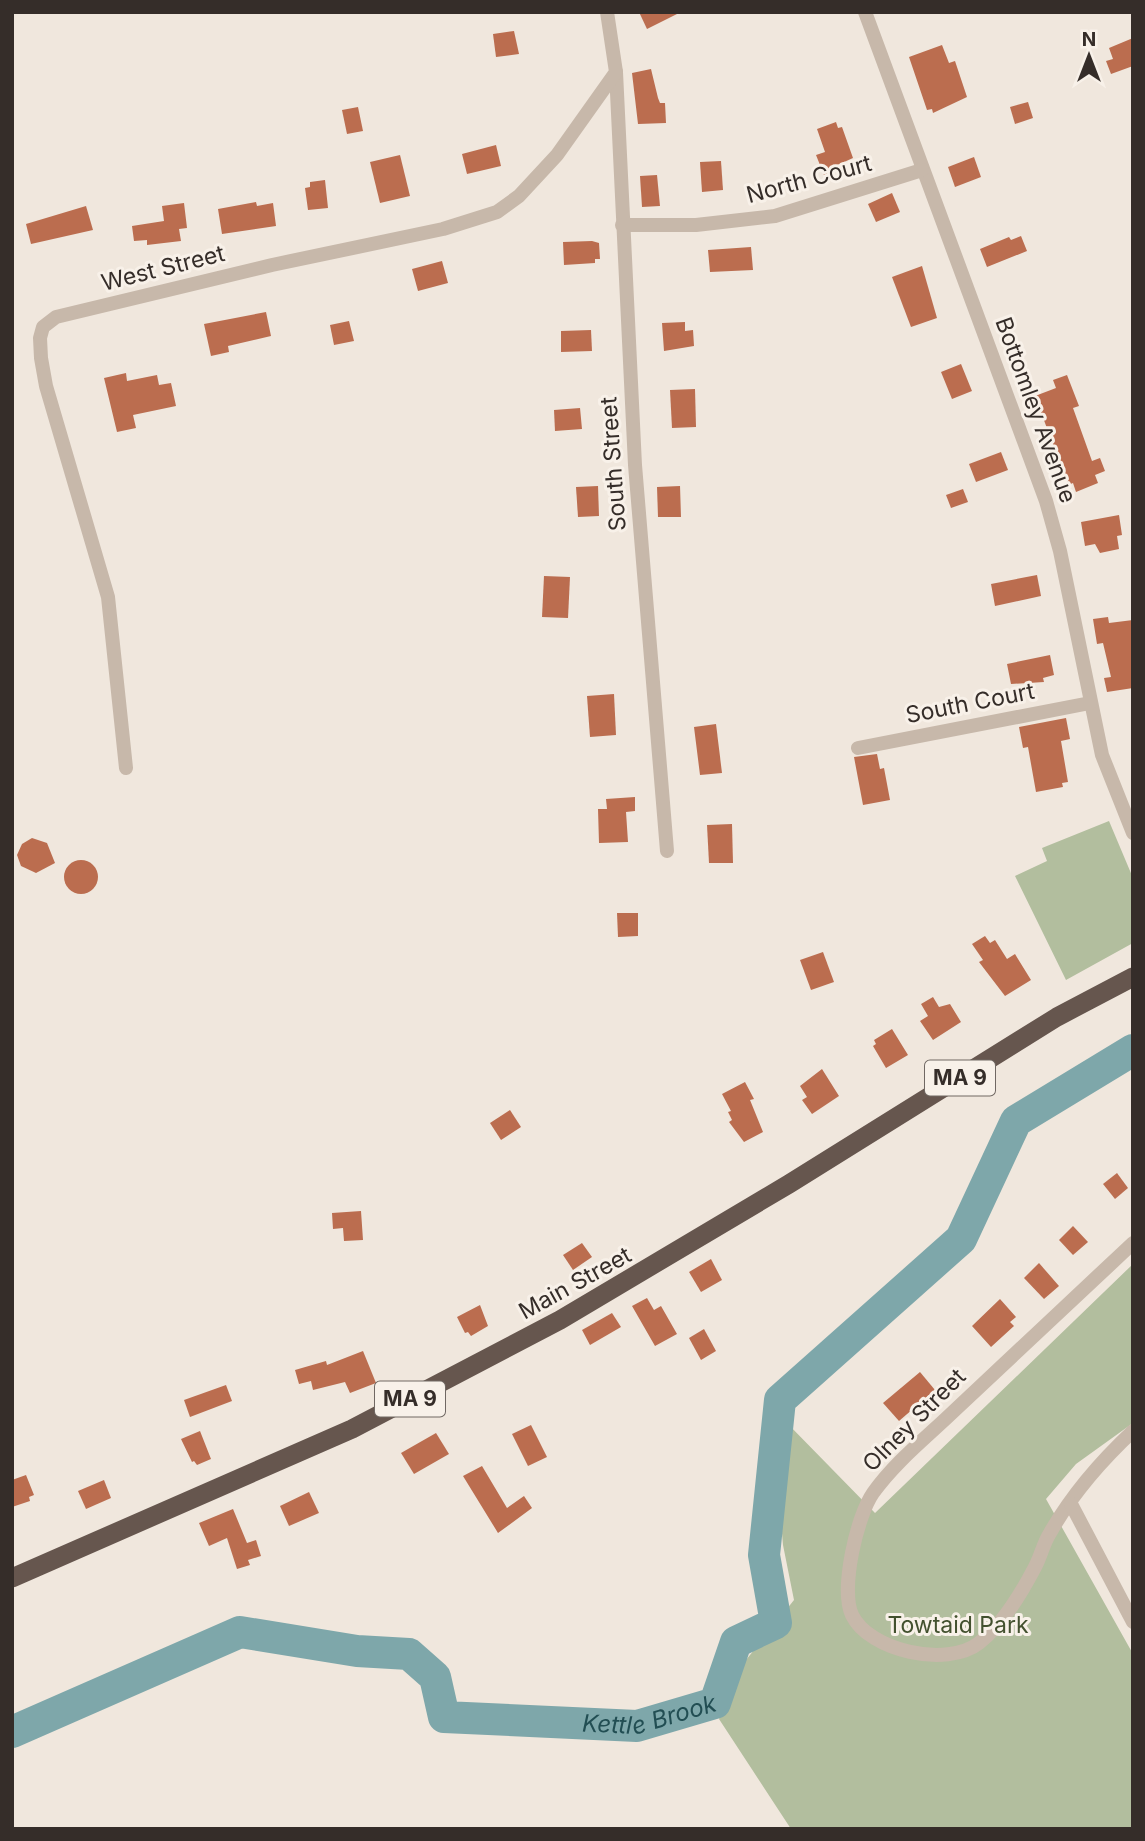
<svg xmlns="http://www.w3.org/2000/svg" width="1145" height="1841" font-family="Inter,sans-serif">
	<rect width="100%" height="100%" fill="#f0e7dd"/>
	<g fill="#b2be9e">
		<path d="M1109 821 1133 878V943L1066 980 1015 876 1047 861 1042 848Z"/>
		<path d="M1133 1264V1423L1076 1464 1046 1499 1133 1654V1829H791L719 1719 746 1660 794 1600 783 1545 777 1475 785 1421 875 1513Z"/>
	</g>
	<g fill="none" stroke-linecap="round" stroke-linejoin="round">
		<path stroke="#7ea7aa" stroke-width="32" id="s1" d="M12 1732 240 1632 357 1651 409 1654 435 1677 444 1717 637 1726 715 1703 736 1642 776 1623 764 1555 780 1400 961 1239 1016 1121 1133 1050"/>
	</g>
	<g fill="#bb6d4f">
		<path d="M639 12H681L647 29Z"/>
		<path d="M514 31 519 54 496 57 493 34Z"/>
		<path d="M1133 38V66L1111 74 1106 61 1113 59 1109 48Z"/>
		<path d="M942 45 949 63 955 61 967 97 933 113 932 109 927 110 909 57Z"/>
		<path d="M651 69 658 98 660 103H665L666 123 638 124 632 73Z"/>
		<path d="M1028 102 1033 118 1015 124 1010 107Z"/>
		<path d="M358 107 363 131 347 134 342 110Z"/>
		<path d="M836 122 838 128 842 127 853 158 835 166 836 170 824 175 816 155 825 152 817 129Z"/>
		<path d="M496 145 501 166 467 174 462 154Z"/>
		<path d="M400 155 410 196 380 203 370 162Z"/>
		<path d="M974 157 981 177 955 187 948 167Z"/>
		<path d="M721 161 723 190 702 192 700 162Z"/>
		<path d="M657 175 660 206 642 207 640 176Z"/>
		<path d="M325 180 328 208 308 210 305 188 310 187V182Z"/>
		<path d="M892 193 900 212 876 222 868 204Z"/>
		<path d="M256 202 257 206 273 203 276 226 222 234 218 209Z"/>
		<path d="M184 203 187 228 179 229 181 241 147 245V240L134 241 132 226 164 221 162 206Z"/>
		<path d="M86 206 93 230 31 244 26 224Z"/>
		<path d="M1021 236 1027 251 987 267 980 249 1009 237 1011 240Z"/>
		<path d="M592 241 599 243 600 259H595V263L564 265 563 242Z"/>
		<path d="M751 247 753 270 710 272 708 250Z"/>
		<path d="M442 261 448 283 418 291 412 269Z"/>
		<path d="M922 266 937 318 911 327 892 277Z"/>
		<path d="M266 312 271 336 228 346 229 352 211 356 204 324Z"/>
		<path d="M349 321 354 341 334 345 330 325Z"/>
		<path d="M685 322V331L693 330 694 346 664 351 662 323Z"/>
		<path d="M591 330 592 351 561 352V331Z"/>
		<path d="M961 364 972 391 952 399 941 372Z"/>
		<path d="M126 373 127 381 157 375 159 385 171 383 176 406 133 415 136 428 117 432 104 378Z"/>
		<path d="M1067 375 1079 406 1073 408 1092 461 1100 458 1105 471 1095 475 1098 483 1076 492 1073 483 1068 485 1035 396 1056 388 1053 380Z"/>
		<path d="M695 389 696 427 672 428 670 390Z"/>
		<path d="M580 408 582 429 555 431 554 410Z"/>
		<path d="M1001 452 1008 470 976 482 969 464Z"/>
		<path d="M598 486 599 516 578 517 576 487Z"/>
		<path d="M680 486 681 517H658L657 487Z"/>
		<path d="M963 489 968 502 951 508 946 495Z"/>
		<path d="M1119 515 1122 535 1117 536 1119 549 1100 553 1095 544 1085 546 1081 522Z"/>
		<path d="M1037 575 1041 596 995 606 991 584Z"/>
		<path d="M544 576 570 577 568 618 542 617Z"/>
		<path d="M1108 617 1109 623 1133 620V688L1107 692 1104 678 1111 677 1103 643 1097 644 1093 619Z"/>
		<path d="M1050 655 1054 675 1043 678 1044 682 1011 684 1007 664Z"/>
		<path d="M614 694 616 735 590 737 587 696Z"/>
		<path d="M1066 718 1070 739 1061 741 1068 782 1062 783 1063 787 1036 792 1028 747 1023 748 1019 727Z"/>
		<path d="M716 724 722 773 700 775 694 727Z"/>
		<path d="M877 754 880 769 884 768 890 800 863 805 854 757Z"/>
		<path d="M635 797V811L626 812 628 842 599 843 598 809H607L606 799Z"/>
		<path d="M732 824 733 863H709L707 825Z"/>
		<path d="M32 838 47 843 55 863 36 873 21 866 17 855 22 844Z"/>
		<circle cx="81" cy="877" r="17"/>
		<path d="M617 913H638V936L618 937Z"/>
		<path d="M985 936 990 943 995 940 1007 959 1015 954 1031 980 1005 996 979 962 983 960 972 944Z"/>
		<path d="M823 952 834 982 811 990 800 960Z"/>
		<path d="M933 997 939 1007 950 1004 961 1022 933 1040 920 1021 928 1016 921 1004Z"/>
		<path d="M892 1029 908 1055 886 1068 873 1046 876 1044 874 1040Z"/>
		<path d="M822 1069 839 1096 812 1114 802 1100 807 1097 800 1086Z"/>
		<path d="M745 1082 754 1099 750 1100 763 1132 744 1142 729 1122 732 1120 728 1112 731 1111 722 1094Z"/>
		<path d="M510 1110 521 1127 501 1140 490 1123Z"/>
		<path d="M1117 1173 1128 1188 1115 1199 1103 1184Z"/>
		<path d="M361 1211 363 1240 344 1241 343 1228 333 1229 332 1213Z"/>
		<path d="M1073 1226 1088 1242 1073 1255 1059 1240Z"/>
		<path d="M582 1243 592 1257 573 1270 563 1255Z"/>
		<path d="M711 1259 722 1280 701 1292 689 1272Z"/>
		<path d="M1039 1263 1059 1286 1044 1299 1024 1278Z"/>
		<path d="M647 1298 654 1310 661 1306 677 1334 655 1346 632 1306Z"/>
		<path d="M1000 1299 1016 1317 1010 1322 1014 1326 991 1347 972 1326Z"/>
		<path d="M480 1305 488 1326 471 1336 468 1332 465 1333 457 1317Z"/>
		<path d="M612 1313 621 1327 590 1345 582 1330Z"/>
		<path d="M704 1329 716 1351 701 1360 689 1338Z"/>
		<path d="M363 1351 376 1383 350 1393 345 1382 313 1390 311 1381 299 1384 295 1370 326 1361 327 1365Z"/>
		<path d="M920 1372 935 1390 899 1421 883 1403Z"/>
		<path d="M226 1385 232 1401 190 1417 184 1400Z"/>
		<path d="M531 1425 547 1457 528 1466 512 1434Z"/>
		<path d="M200 1431 211 1459 197 1465 194 1461 192 1462 181 1439Z"/>
		<path d="M436 1433 449 1454 414 1474 401 1453Z"/>
		<path d="M482 1466 507 1508 524 1496 532 1508 498 1533 463 1476Z"/>
		<path d="M26 1475 34 1495 29 1497 30 1501 12 1507V1480Z"/>
		<path d="M104 1480 111 1498 86 1509 78 1491Z"/>
		<path d="M309 1492 319 1513 289 1526 280 1506Z"/>
		<path d="M233 1509 247 1543 256 1540 261 1556 248 1560 250 1565 237 1569 227 1538 209 1546 199 1523Z"/>
	</g>
	<g fill="none" stroke-linecap="round" stroke-linejoin="round">
		<g stroke="#c7b8aa" stroke-width="14">
			<path d="M865 12 1046 501 1060 551 1102 755 1133 833"/>
			<path d="M616 72 635 465 667 851"/>
			<path d="M622 225H696L775 216 922 170"/>
			<path d="M858 748 1090 703"/>
			<path d="M126 768 108 597 46 386 41 358 40 338 43 327 56 317 272 265 443 229 497 212 519 196 557 155 616 72 607 12"/>
			<path d="M1133 1243C1074 1299 1014 1354 955 1410 927 1437 896 1461 873 1493 857 1516 840 1589 852 1615 869 1651 947 1668 979 1643 1001 1626 1022 1592 1035 1567 1041 1556 1043 1544 1050 1533 1072 1494 1101 1461 1133 1431"/>
			<path d="M1071 1504 1133 1622"/>
		</g>
		<path stroke="#66564e" stroke-width="19" d="M12 1578 352 1429 560 1320 789 1184 1057 1017 1133 977"/>
	</g>
	<g text-anchor="middle" stroke-width="6" stroke-linejoin="round" paint-order="stroke">
		<g fill="#f8f1e9" stroke="#706863" stroke-width="2">
			<rect x="925" y="1060.5" width="70" height="35" rx="5"/>
			<rect x="375" y="1381.5" width="70" height="35" rx="5"/>
		</g>
		<g font-size="21" font-weight="bold" fill="#352d29">
			<text x="960" y="1085">MA 9</text>
			<text x="410" y="1406">MA 9</text>
		</g>
		<g font-size="23" fill="#352d29" stroke="#f8f1e9">
			<text transform="translate(809 179) rotate(-15)" y="8">North Court</text>
			<text transform="translate(163 268) rotate(-14)" y="8">West Street</text>
			<text transform="translate(1036 410) rotate(70)" y="8">Bottomley Avenue</text>
			<text transform="translate(613 464) rotate(-94)" y="8">South Street</text>
			<text transform="translate(970 703) rotate(-11)" y="8">South Court</text>
			<text transform="translate(575 1283) rotate(-29)" y="8">Main Street</text>
			<text transform="translate(914 1420) rotate(-45)" y="8">Olney Street</text>
		</g>
		<g font-size="23" fill="#43512f" stroke="#f8f1e9">
			<text x="958" y="1633">Towtaid Park</text>
		</g>
		<g font-size="24" font-style="italic" fill="#224e53" stroke="#f8f1e9">
			<text dy="8" stroke="none"><textPath href="#s1" startOffset="702">Kettle Brook</textPath></text>
		</g>
	</g>
	<rect width="1145" height="1841" fill="none" stroke="#352d29" stroke-width="28"/>
	<g transform="translate(1089 56)" stroke="#f8f1e9" stroke-width="5" paint-order="stroke">
	<path d="M0-5L12 26L0 18L-12 26Z" fill="#352d29"/>
	<text y="-10" font-size="19" font-weight="bold" text-anchor="middle" fill="#352d29">N</text>
	</g>
</svg>
